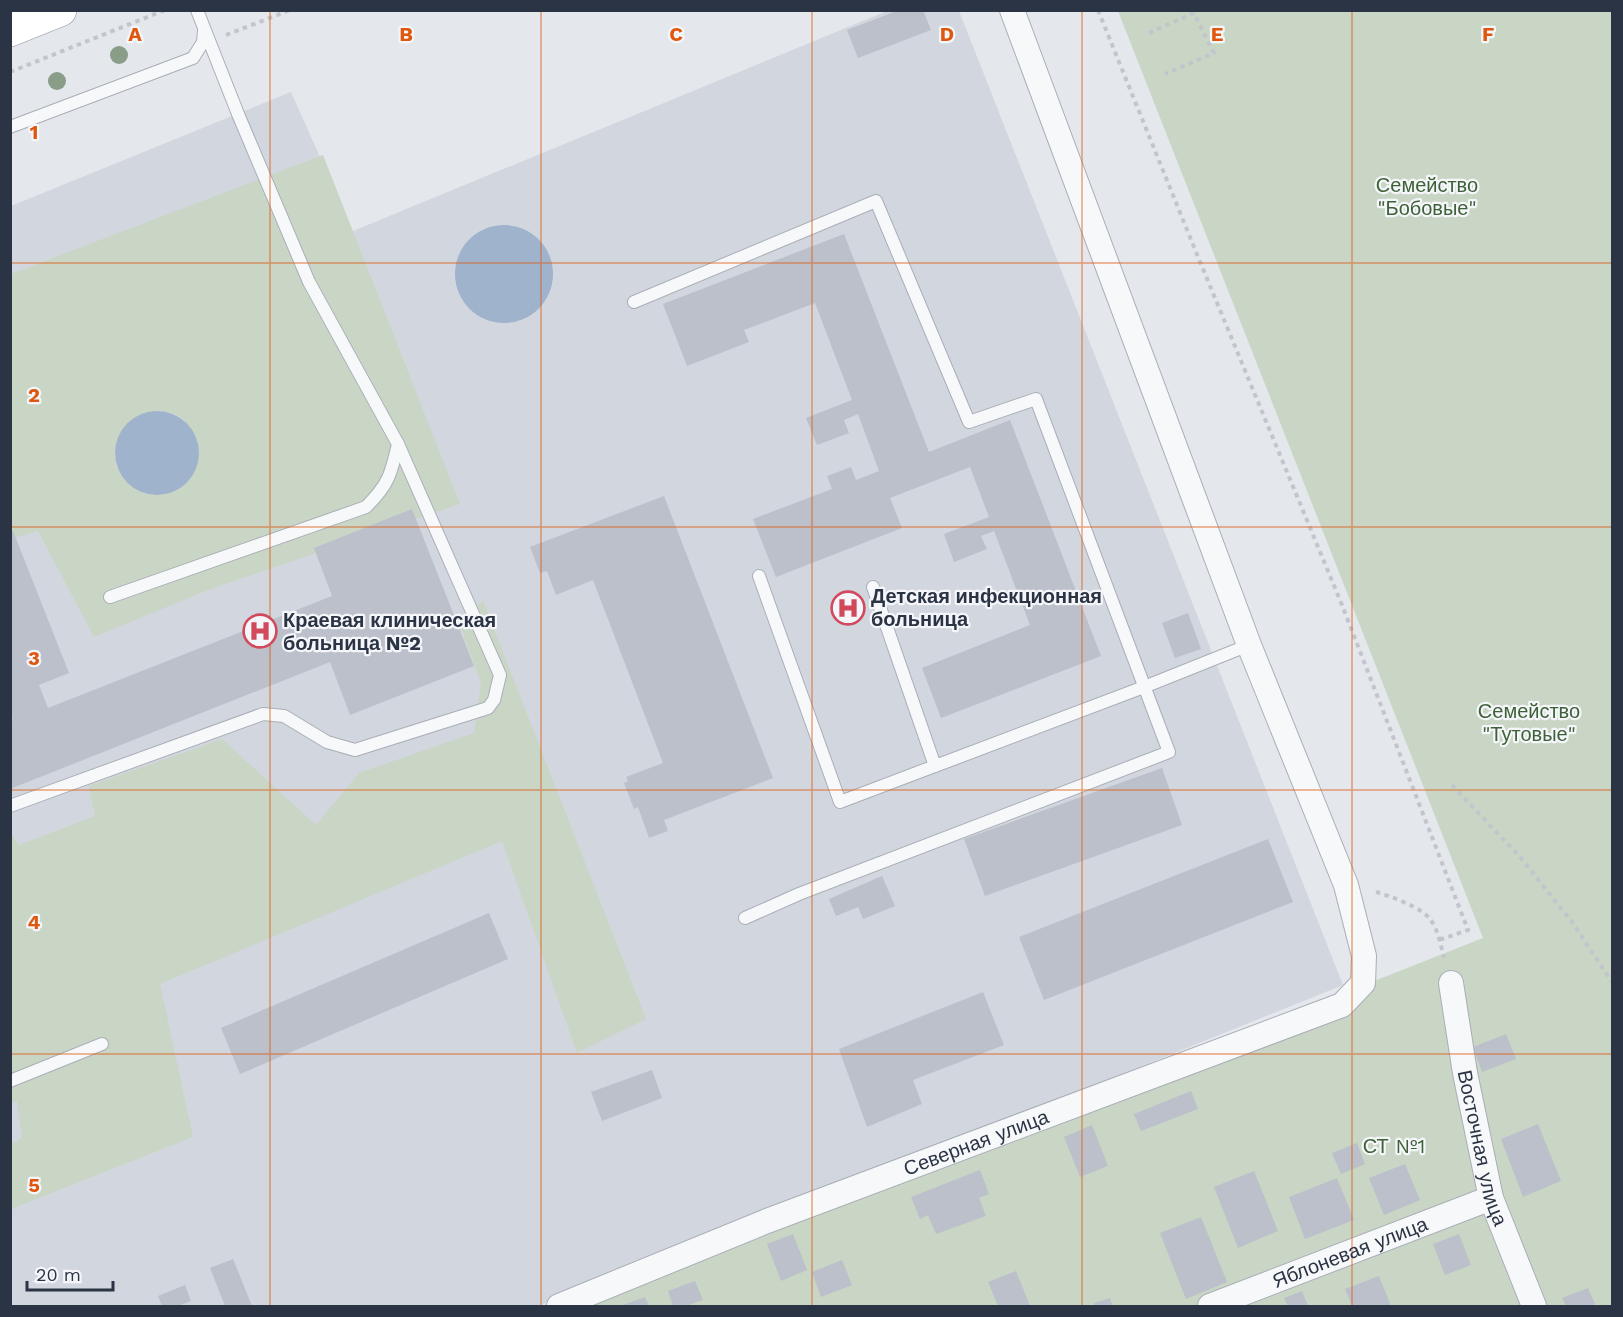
<svg xmlns="http://www.w3.org/2000/svg" width="1623" height="1317" font-family="'Work Sans',sans-serif">
	<rect width="100%" height="100%" fill="#e4e7ec"/>
	<path fill="#d2d6de" d="M887 11H959L1343 985 807 1201 538 1306H11V206L291 92 353 231Z"/>
	<g fill="#c9d6c5" fill-rule="evenodd">
		<path d="M1118 11H1612V1306H553L1483 938Z"/>
		<path d="M323 155 460 504 208 590 94 637 38 531 11 539V274ZM156 410 175 414 185 420 117 470 114 453Z"/>
		<path d="M483 601 646 1019 577 1053 502 841 160 984 193 1137 11 1209V1144L22 1138 17 1101 10 1102V832L19 845 95 816 89 786 222 739 316 825 359 773 474 733 481 683 458 620Z"/>
	</g>
	<g fill="#9fb4cc">
		<circle cx="504" cy="274" r="49"/>
		<circle cx="157" cy="453" r="42"/>
	</g>
	<g fill="#bbc0ca">
		<path d="M899 10H923L931 30 858 58 847 30Z"/>
		<path d="M844 234 929 452 1010 420 1101 656 941 718 922 668 1030 625 994 531 981 536 987 549 954 562 944 534 989 517 970 467 890 498 902 528 776 577 753 519 832 489 827 476 851 467 856 480 879 471 858 414 844 420 849 433 817 445 806 418 852 400 815 303 744 330 749 342 687 366 663 304Z"/>
		<path d="M664 496 773 778 664 820 668 831 649 838 638 807 634 809 624 783 628 781 626 777 663 763 593 580 556 595 547 571 540 573 530 547Z"/>
		<path d="M412 509 474 666 350 715 330 662 10 789V721L13 720 10 715V532L13 531 69 673 39 685 48 708 332 596 314 548Z"/>
		<path d="M1188 613 1201 649 1175 658 1162 623Z"/>
		<path d="M1162 768 1182 825 985 896 964 839Z"/>
		<path d="M1268 839 1293 902 1044 1000 1019 937Z"/>
		<path d="M882 876 895 906 863 919 858 907 836 916 829 899Z"/>
		<path d="M489 913 508 959 240 1074 221 1028Z"/>
		<path d="M983 992 1004 1045 913 1080 922 1104 867 1127 839 1049Z"/>
		<path d="M1506 1034 1516 1059 1482 1072 1473 1047Z"/>
		<path d="M652 1070 662 1098 602 1121 591 1092Z"/>
		<path d="M1191 1091 1198 1109 1141 1131 1134 1114Z"/>
		<path d="M1538 1124 1561 1181 1523 1197 1501 1139Z"/>
		<path d="M1092 1125 1108 1166 1080 1177 1064 1137Z"/>
		<path d="M1357 1143 1365 1164 1341 1174 1332 1153Z"/>
		<path d="M1405 1164 1420 1200 1384 1215 1369 1178Z"/>
		<path d="M980 1170 989 1194 979 1198 986 1216 936 1234 928 1215 920 1219 911 1197Z"/>
		<path d="M1254 1171 1278 1231 1238 1248 1214 1187Z"/>
		<path d="M1337 1178 1354 1220 1305 1239 1289 1197Z"/>
		<path d="M1201 1217 1227 1282 1186 1299 1160 1233Z"/>
		<path d="M793 1234 807 1270 781 1281 767 1244Z"/>
		<path d="M1459 1234 1471 1265 1445 1275 1433 1244Z"/>
		<path d="M233 1259 252 1306H225L210 1268Z"/>
		<path d="M842 1260 852 1285 821 1297 812 1272Z"/>
		<path d="M1016 1271 1030 1306H998L988 1282Z"/>
		<path d="M1379 1276 1391 1306H1352L1345 1289Z"/>
		<path d="M695 1281 703 1300 686 1306H673L668 1291Z"/>
		<path d="M185 1285 191 1301 178 1306H162L158 1296Z"/>
		<path d="M1588 1288 1595 1304 1589 1306H1566L1562 1298Z"/>
		<path d="M1302 1291 1308 1306H1288L1284 1298Z"/>
		<path d="M645 1297 649 1306H620Z"/>
		<path d="M1110 1298 1113 1306H1095L1094 1303Z"/>
	</g>
	<g fill="none" stroke-linecap="round" stroke-linejoin="round">
		<defs>
			<g id="lane">
				<path d="M10 127 193 58 203 42 204 30"/>
				<path d="M634 302 876 201 969 422 1036 399 1169 752 799 894 745 918"/>
				<path d="M759 576 840 802 935 766"/>
				<path d="M873 587 935 766 1144 687 1249 645"/>
				<path d="M110 597 366 507C389 484 391 474 398 444L309 282 238 114 197 10"/>
				<path d="M10 806 263 714 284 716 327 742 355 750 488 708 494 700 500 675 398 444"/>
				<path d="M10 1081 102 1044"/>
			</g>
			<g id="street">
				<path id="s1" d="M1451 983 1465 1073 1491 1198 1534 1306"/>
				<path id="s2" d="M559 1306 767 1221 1342 1005 1363 983 1364 956 1346 885 1249 645 1012 10"/>
				<path id="s3" d="M1210 1306 1491 1198"/>
			</g>
			<path id="highway" d="M10 30 60 10"/>
		</defs>
		<use href="#lane" stroke="#a9aeb7" stroke-width="14"/>
		<use href="#street" stroke="#a9aeb7" stroke-width="26"/>
		<use href="#highway" stroke="#8b94a3" stroke-width="34"/>
		<g stroke="#c2c5cb" stroke-width="4" stroke-dasharray="4.5 4.5" stroke-linecap="butt">
			<path d="M1098 10 1196 252 1342 605 1468 930 1439 940"/>
			<path d="M1149 33 1194 13 1214 53 1165 74"/>
			<path d="M226 35 290 10"/>
			<path d="M10 72 165 10"/>
			<path d="M1452 785 1520 857 1572 922 1612 982"/>
			<path d="M1376 892C1390 896 1421 907 1430 919 1438 929 1441 946 1444 958"/>
		</g>
		<use href="#lane" stroke="#f7f8fa" stroke-width="12"/>
		<use href="#street" stroke="#f7f8fa" stroke-width="24"/>
		<use href="#highway" stroke="#fff" stroke-width="33"/>
	</g>
	<g fill="#899d89">
		<circle cx="119" cy="55" r="9"/>
		<circle cx="57" cy="81" r="9"/>
	</g>
	<path fill="none" stroke="#df570f" stroke-width="1.5" stroke-opacity="0.55" d="M270 10V1306M541 10V1306M812 10V1306M1082 10V1306M1352 10V1306M10 263H1612M10 527H1612M10 790H1612M10 1054H1612"/>
	<defs>
		<symbol id="hospital-ring" viewBox="-11 -11 22 22"><circle r="9.5" fill="#f4f6f9" stroke="#d1495b" stroke-width="1.5"/><path d="M-5-5h3v3.5h4V-5h3V5h-3V1.5h-4V5h-3Z" fill="#d1495b"/></symbol>
	</defs>
	<g fill-rule="evenodd">
		<use href="#hospital-ring" x="829" y="589" width="38" height="38"/>
		<use href="#hospital-ring" x="241" y="612" width="38" height="38"/>
	</g>
	<g text-anchor="middle" stroke-width="4.5" stroke-linejoin="round" paint-order="stroke">
		<g font-size="20" fill="#3f6138" stroke="#f4f6f9">
			<text x="1427" y="192">Семейство<tspan x="1427" dy="23">"Бобовые"</tspan></text>
			<text x="1529" y="718">Семейство<tspan x="1529" dy="23">"Тутовые"</tspan></text>
			<text x="1394" y="1153">СТ №1</text>
		</g>
		<g font-size="20" font-weight="bold" fill="#2b3445" stroke="#f4f6f9" text-anchor="start">
			<text x="871" y="603">Детская инфекционная<tspan x="871" dy="23">больница</tspan></text>
			<text x="283" y="627">Краевая клиническая<tspan x="283" dy="23">больница №2</tspan></text>
		</g>
		<g font-size="20" fill="#2b3445" stroke="#f4f6f9">
			<text dy="7" stroke="none"><textPath href="#s2" startOffset="448">Северная улица</textPath></text>
			<text dy="7" stroke="none"><textPath href="#s1" startOffset="168">Восточная улица</textPath></text>
			<text dy="7" stroke="none"><textPath href="#s3" startOffset="150">Яблоневая улица</textPath></text>
		</g>
	</g>
	<g font-size="20" text-anchor="middle" font-weight="bold" fill="#df570f" stroke="#f4f6f9" stroke-width="4.5" stroke-linejoin="round" paint-order="stroke">
		<text x="135" y="41">A</text>
		<text x="406" y="41">B</text>
		<text x="676" y="41">C</text>
		<text x="947" y="41">D</text>
		<text x="1217" y="41">E</text>
		<text x="1488" y="41">F</text>
		<text x="34" y="139">1</text>
		<text x="34" y="402">2</text>
		<text x="34" y="665">3</text>
		<text x="34" y="929">4</text>
		<text x="34" y="1192">5</text>
	</g>
	<rect width="1623" height="1317" fill="none" stroke="#2b3445" stroke-width="24"/>
	<path d="M27 1281v9h86v-9" fill="none" stroke="#2b3445" stroke-width="3"/>
	<text x="36" y="1281" font-size="18" fill="#2b3445" stroke="#f4f6f9" stroke-width="4.5" paint-order="stroke">20 m</text>
</svg>
